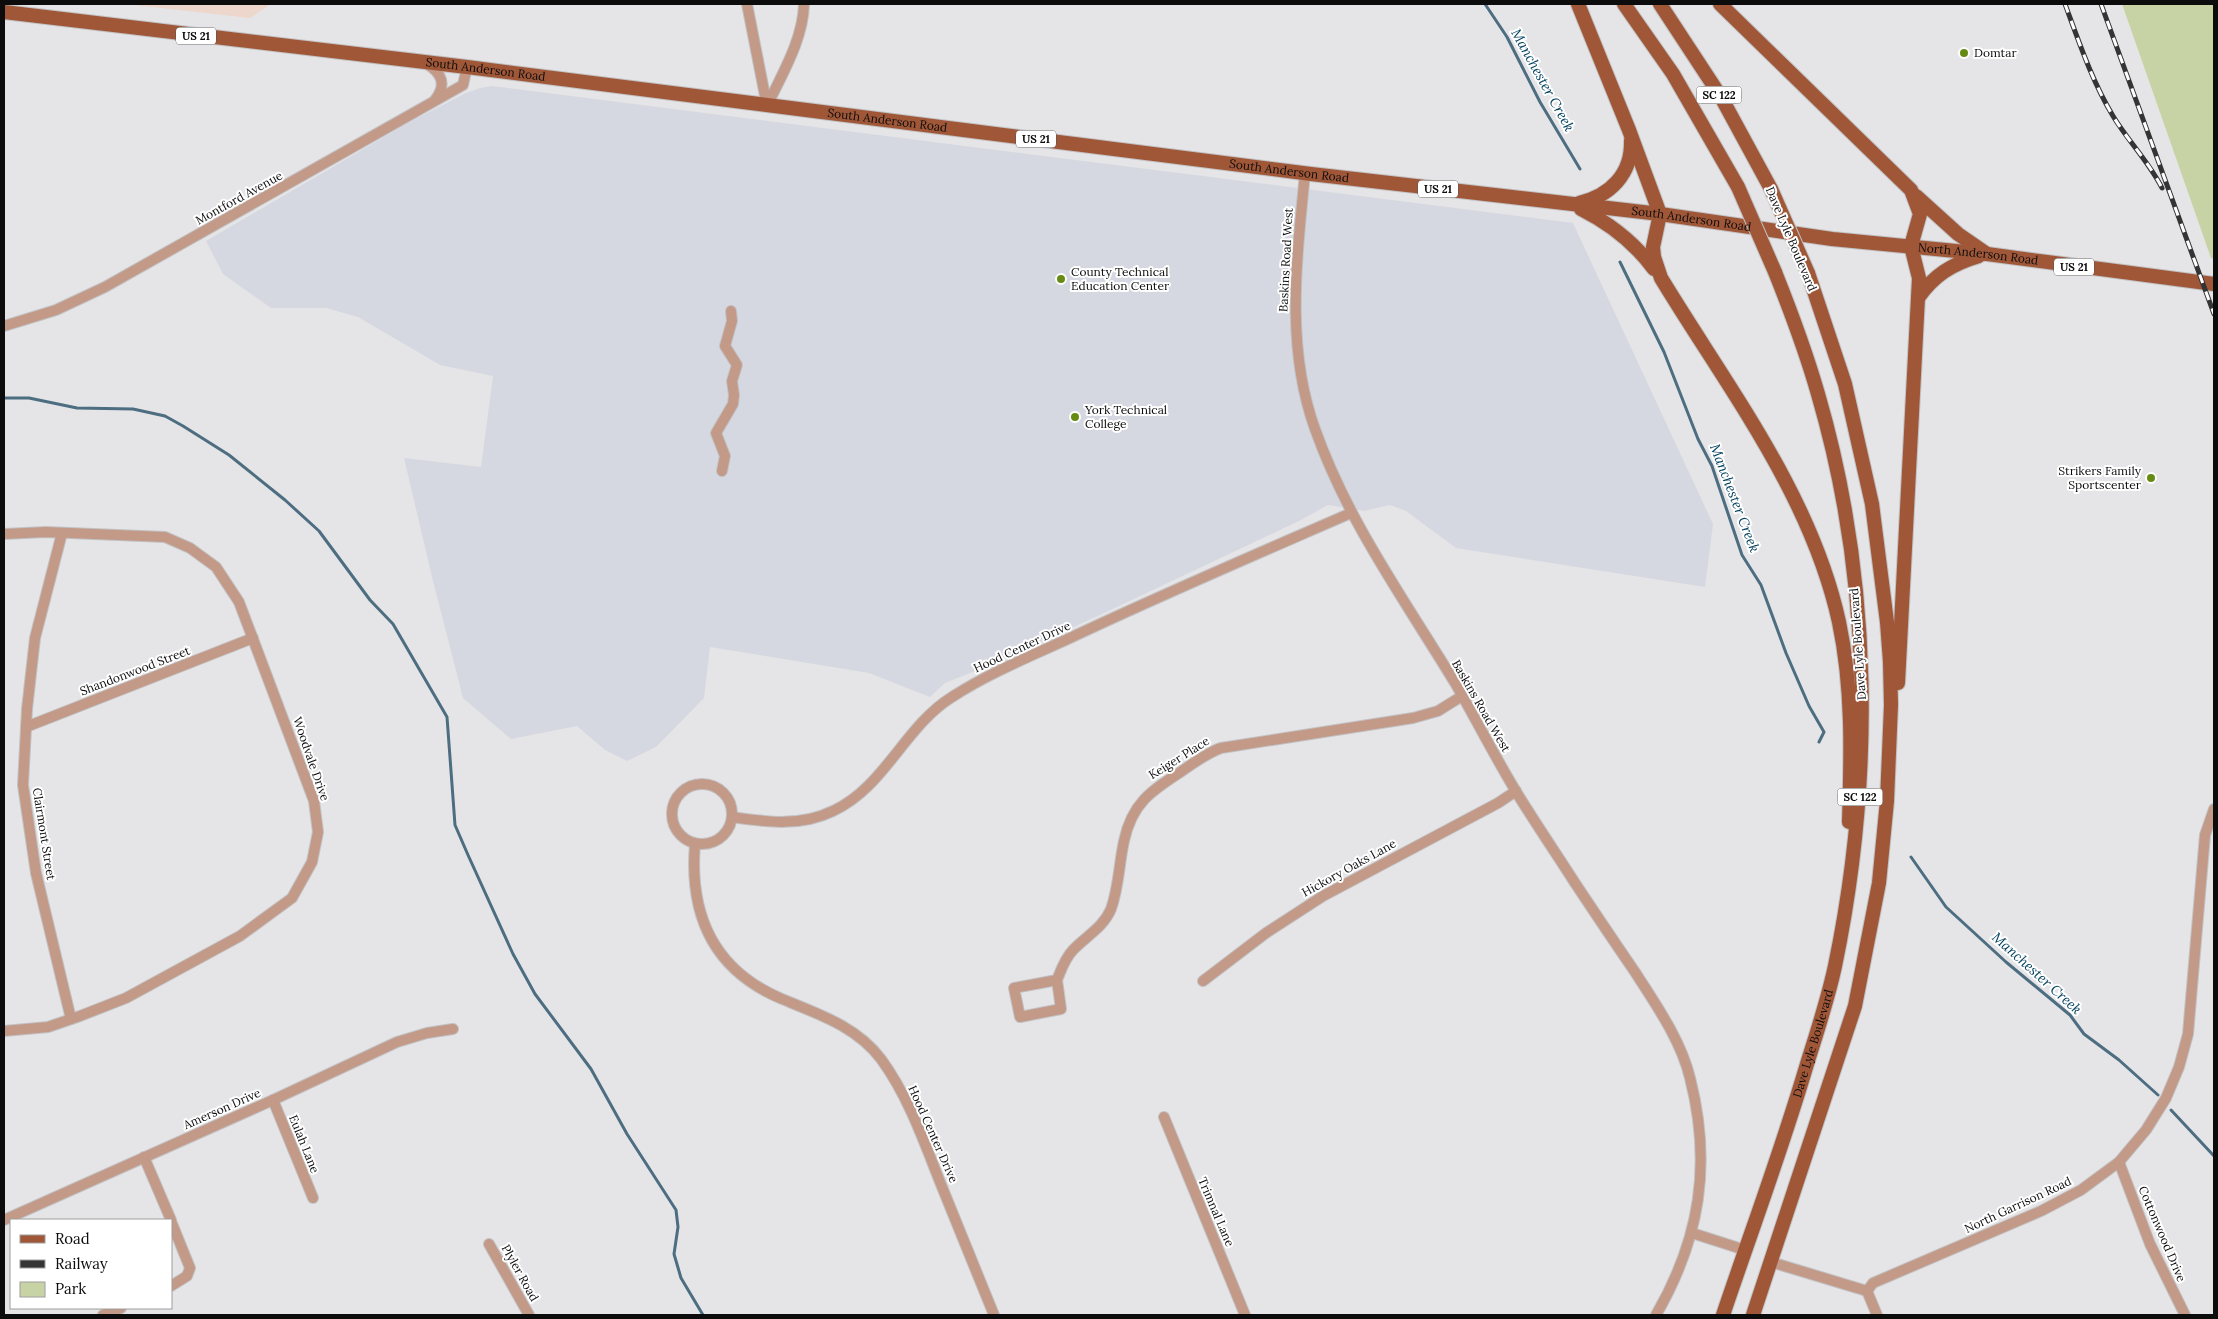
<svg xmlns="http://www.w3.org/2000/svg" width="2218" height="1319" font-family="Lora,serif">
	<rect width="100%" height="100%" fill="#e5e5e7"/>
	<path fill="#edd6cb" d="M125 4H271L250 18Z"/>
	<path fill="#d6d8e1" d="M492 86 1573 223 1713 524 1705 587 1456 548 1406 511 1390 505 1364 511 1328 505 1301 520 1102 614 993 664 945 683 930 697 869 673 710 647 704 698 656 747 627 761 605 750 577 726 511 739 463 698 433 581 404 458 481 467 493 376 440 365 358 317 326 308H271L223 274 206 241 408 123 466 93 480 88Z"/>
	<path fill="#c8d3a5" d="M2122 4H2214V259L2211 258Z"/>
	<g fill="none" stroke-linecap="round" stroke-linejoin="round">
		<g stroke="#4d6d81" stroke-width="3">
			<path d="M1485 4 1507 37 1540 102 1580 169"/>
			<path d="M1620 262 1664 352 1698 439 1712 466 1742 555 1761 585 1786 653 1809 706 1824 732 1819 742"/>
			<path d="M4 398H29L77 408 133 409 165 416 183 426 229 455 285 500 319 531 370 600 393 624 447 717 455 825 468 855 513 954 535 994 591 1069 627 1134 676 1210 678 1227 674 1254 681 1278 703 1315"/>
			<path d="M1911 857 1946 907 2006 962 2070 1015 2084 1034 2119 1060 2158 1095"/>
			<path d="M2171 1110 2214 1156"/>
		</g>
		<defs>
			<g id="minor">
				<path d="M747 4 767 106"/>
				<path d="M427 64C442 73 447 85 435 100"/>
				<path d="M767 106C782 74 803 40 804 4"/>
				<path d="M1305 173C1297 258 1285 346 1315 429 1348 522 1404 599 1455 683 1477 721 1497 761 1520 798 1538 827 1557 855 1575 883 1595 913 1615 943 1635 972 1656 1005 1681 1040 1690 1078 1712 1164 1700 1239 1656 1315"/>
				<path d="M4 326 56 310 105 287 463 85 467 67"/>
				<path d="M722 471 725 456 716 433 733 404 734 395 732 381 737 365 725 346 732 321 731 311"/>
				<path d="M62 533 35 638 27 709 23 785 36 873 71 1019"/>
				<path d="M4 534 46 532 165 537 190 548 216 567 239 602 314 801 318 832 312 862 292 898 240 936 126 998 80 1016 48 1027 4 1031"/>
				<path d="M26 727 253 638"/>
				<circle cx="702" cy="814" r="30"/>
				<path d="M732 817C767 822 800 827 833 811 884 788 905 726 952 697 989 673 1031 656 1070 638 1163 594 1257 554 1351 513"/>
				<path d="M695 844C689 915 713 970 782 999 818 1014 856 1026 881 1059 908 1096 923 1139 940 1182 958 1226 976 1271 994 1315"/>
				<path d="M1057 980 1061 1009 1020 1017 1014 988 1057 980C1061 970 1065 958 1073 950 1086 936 1103 928 1111 909 1119 887 1119 863 1124 841 1132 803 1151 791 1182 771 1195 762 1207 753 1221 748L1413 718 1438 711 1462 696"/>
				<path d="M1203 981 1266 933 1323 896 1498 803 1516 791"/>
				<path d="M273 1100 313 1198"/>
				<path d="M1164 1117 1245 1315"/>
				<path d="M144 1157 171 1220"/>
				<path d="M2119 1162 2150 1244 2185 1315"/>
				<path d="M4 1220 273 1100 397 1042 427 1033 453 1029"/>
				<path d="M171 1221 190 1268 187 1276 171 1286"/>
				<path d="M1692 1233 1745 1250"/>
				<path d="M489 1244 529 1315"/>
				<path d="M1771 1262 1867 1291"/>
				<path d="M1867 1291 1873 1283 2041 1211 2081 1190 2119 1162 2146 1130 2166 1098 2179 1067 2188 1034 2205 835 2214 809"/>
				<path d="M1867 1291 1877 1315"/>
				<path d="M103 1315 121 1308"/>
			</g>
			<g id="major">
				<path d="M1578 4 1629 130 1660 214 1653 247 1654 257 1661 278C1727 387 1811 494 1839 622 1853 688 1851 755 1849 822"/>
				<path d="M1624 4 1673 74 1738 187"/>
				<path d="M1660 4 1721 97 1771 189"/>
				<path d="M1720 4 1911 190 1920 214 1911 246 1919 278 1898 683"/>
				<path id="s1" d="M4 12 467 67 1311 174 1660 214 1832 239 1987 254 2214 284"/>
				<path d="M1916 196 1958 234 1987 254"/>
				<path d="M1579 203C1610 196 1632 174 1631 141"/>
				<path d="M1581 209C1611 224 1634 242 1654 269"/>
				<path d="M1918 298C1934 275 1952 264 1979 256"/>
				<path id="s2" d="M1723 1315C1751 1232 1782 1149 1807 1064 1817 1032 1828 999 1835 966 1874 778 1872 579 1818 394 1806 352 1791 312 1775 272"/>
				<path d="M1753 1315 1855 1006 1879 883 1887 801 1891 705 1890 662 1887 622 1872 504 1845 384 1808 273"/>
			</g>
		</defs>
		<use href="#minor" stroke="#c2c2c4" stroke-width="12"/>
		<use href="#major" stroke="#c2c2c4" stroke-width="16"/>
		<use href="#minor" stroke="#c39988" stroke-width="10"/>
		<use href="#major" stroke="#a05738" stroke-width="14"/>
		<defs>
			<g id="rail">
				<path d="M2065 4C2079 42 2092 81 2113 116 2128 141 2149 162 2162 188"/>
				<path d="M2101 4 2214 314"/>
			</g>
		</defs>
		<use href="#rail" stroke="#343434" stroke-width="5"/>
		<use href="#rail" stroke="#fff" stroke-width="3" stroke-dasharray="9" stroke-linecap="butt"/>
		<defs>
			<g id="major-bridge">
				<path d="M1738 187 1775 272"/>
				<path d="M1771 189 1808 273"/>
			</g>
		</defs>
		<use href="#major-bridge" stroke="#c2c2c4" stroke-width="16" stroke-linecap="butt"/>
		<use href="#major-bridge" stroke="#a05738" stroke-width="14"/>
	</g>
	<g fill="#668b12" stroke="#fff" stroke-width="2">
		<circle cx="1964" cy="53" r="5"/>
		<circle cx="1061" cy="279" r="5"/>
		<circle cx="1075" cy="417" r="5"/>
		<circle cx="2151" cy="478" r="5"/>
	</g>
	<g text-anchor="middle" stroke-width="4" stroke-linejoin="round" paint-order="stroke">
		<g fill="#fff" stroke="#555" stroke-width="1">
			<rect x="176" y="27.5" width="40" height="17" rx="4"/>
			<rect x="1696.5" y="86.5" width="45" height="17" rx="4"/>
			<rect x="1016" y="130.5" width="40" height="17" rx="4"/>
			<rect x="1418" y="180.5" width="40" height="17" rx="4"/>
			<rect x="2054" y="258.5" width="40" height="17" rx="4"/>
			<rect x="1837.5" y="788.5" width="45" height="17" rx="4"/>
		</g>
		<g font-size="11" font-weight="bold" fill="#0c0c0c">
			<text x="196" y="40">US 21</text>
			<text x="1719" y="99">SC 122</text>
			<text x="1036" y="143">US 21</text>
			<text x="1438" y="193">US 21</text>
			<text x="2074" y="271">US 21</text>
			<text x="1860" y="801">SC 122</text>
		</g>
		<g font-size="12" fill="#0c0c0c" stroke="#fff" text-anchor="start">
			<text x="1974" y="57">Domtar</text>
			<text x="1071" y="276">County Technical<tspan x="1071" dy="14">Education Center</tspan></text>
			<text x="1085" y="414">York Technical<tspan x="1085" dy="14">College</tspan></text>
			<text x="2141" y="475" text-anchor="end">Strikers Family<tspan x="2141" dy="14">Sportscenter</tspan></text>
		</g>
		<g font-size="12" fill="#0c0c0c" stroke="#fff">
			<text dy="4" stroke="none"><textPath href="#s1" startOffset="485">South Anderson Road</textPath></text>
			<text dy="4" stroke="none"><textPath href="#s1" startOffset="890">South Anderson Road</textPath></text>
			<text dy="4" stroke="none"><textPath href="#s1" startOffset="1295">South Anderson Road</textPath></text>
			<text transform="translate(239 198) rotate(-29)" y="4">Montford Avenue</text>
			<text dy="4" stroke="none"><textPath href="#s1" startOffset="1700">South Anderson Road</textPath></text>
			<text transform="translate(1791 239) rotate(67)" y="4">Dave Lyle Boulevard</text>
			<text dy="4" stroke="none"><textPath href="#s1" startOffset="1989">North Anderson Road</textPath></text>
			<text transform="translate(1286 260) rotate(-87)" y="4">Baskins Road West</text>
			<text transform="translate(1858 644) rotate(-94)" y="4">Dave Lyle Boulevard</text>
			<text transform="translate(1022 647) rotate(-25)" y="4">Hood Center Drive</text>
			<text transform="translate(135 671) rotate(-21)" y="4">Shandonwood Street</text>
			<text transform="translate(1481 706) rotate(60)" y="4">Baskins Road West</text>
			<text transform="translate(1179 758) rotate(-32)" y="4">Keiger Place</text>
			<text transform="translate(311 759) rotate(71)" y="4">Woodvale Drive</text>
			<text transform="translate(44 834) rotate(81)" y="4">Clairmont Street</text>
			<text transform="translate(1349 868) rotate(-29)" y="4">Hickory Oaks Lane</text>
			<text dy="4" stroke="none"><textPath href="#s2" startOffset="286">Dave Lyle Boulevard</textPath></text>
			<text transform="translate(222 1109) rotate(-24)" y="4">Amerson Drive</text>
			<text transform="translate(933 1134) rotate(66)" y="4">Hood Center Drive</text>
			<text transform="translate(304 1144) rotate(68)" y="4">Eulah Lane</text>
			<text transform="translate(2018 1205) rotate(-25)" y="4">North Garrison Road</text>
			<text transform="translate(1216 1212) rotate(67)" y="4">Trimnal Lane</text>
			<text transform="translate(2162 1234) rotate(67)" y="4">Cottonwood Drive</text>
			<text transform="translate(520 1273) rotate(61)" y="4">Plyler Road</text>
		</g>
		<g font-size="14" font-style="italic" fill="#054360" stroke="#fff">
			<text transform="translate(1543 80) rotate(61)" y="5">Manchester Creek</text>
			<text transform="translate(1735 498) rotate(69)" y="5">Manchester Creek</text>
			<text transform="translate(2037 973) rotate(42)" y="5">Manchester Creek</text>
		</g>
	</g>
	<rect width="2218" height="1319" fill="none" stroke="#0c0c0c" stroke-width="10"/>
	<rect x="10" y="1219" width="162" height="90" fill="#ffffff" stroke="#9e9e9e"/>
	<rect x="20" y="1235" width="25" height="8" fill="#a05738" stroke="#9e9e9e"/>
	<text x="55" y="1244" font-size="15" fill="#0c0c0c">Road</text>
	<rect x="20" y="1260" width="25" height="8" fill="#343434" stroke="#9e9e9e"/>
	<text x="55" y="1269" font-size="15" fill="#0c0c0c">Railway</text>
	<rect x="20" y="1282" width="25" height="15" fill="#c8d3a5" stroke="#9e9e9e"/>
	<text x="55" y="1294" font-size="15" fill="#0c0c0c">Park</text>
</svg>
